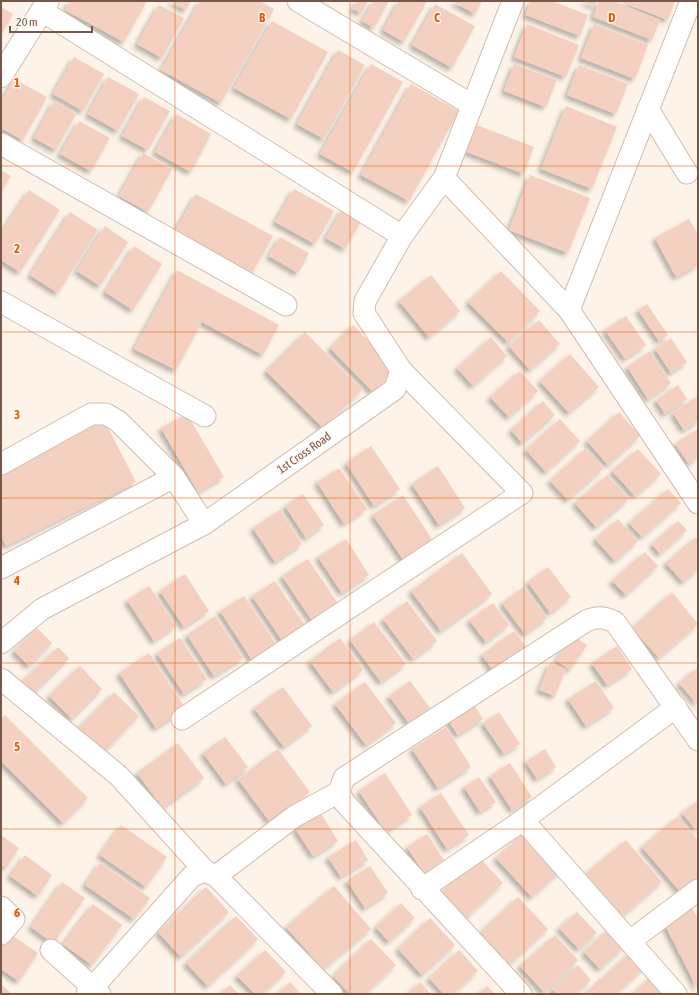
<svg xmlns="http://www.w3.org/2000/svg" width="699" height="995" font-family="'Asap Condensed',sans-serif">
	<defs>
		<filter id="shadow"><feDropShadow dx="-3.5" dy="3.5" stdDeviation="2" flood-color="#0004"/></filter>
	</defs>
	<rect width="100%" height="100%" fill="#fdf3e8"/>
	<g fill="#f3d0bf" filter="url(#shadow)">
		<path d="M70 1H147L124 42 65 10Z"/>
		<path d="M170 1H191L186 10Z"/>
		<path d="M200 1H260L274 9 221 103 161 70Z"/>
		<path d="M357 1H368L361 13 353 9Z"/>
		<path d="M374 1H389L374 28 362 21Z"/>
		<path d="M399 1H427L404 42 383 30Z"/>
		<path d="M452 1H482L475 14Z"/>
		<path d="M531 1H552L588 15 580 36 526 15Z"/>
		<path d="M582 1H596L595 6Z"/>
		<path d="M599 1H613L660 20 652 40 593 17Z"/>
		<path d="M619 1H675L668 20Z"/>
		<path d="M435 4 475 26 452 68 412 45Z"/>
		<path d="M159 5 184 18 162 58 137 44Z"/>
		<path d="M1 7 13 14 1 35Z"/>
		<path d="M272 21 328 52 291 119 234 88Z"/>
		<path d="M527 24 579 45 566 77 514 57Z"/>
		<path d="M594 24 648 45 635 79 581 58Z"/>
		<path d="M338 50 365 65 324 139 297 124Z"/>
		<path d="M74 57 104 74 83 111 53 94Z"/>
		<path d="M371 64 403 82 353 172 320 154Z"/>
		<path d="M514 64 557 80 546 107 504 91Z"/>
		<path d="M579 65 628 84 616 114 567 95Z"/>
		<path d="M108 77 139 94 118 131 88 114Z"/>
		<path d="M14 79 47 97 23 140 1 128V102Z"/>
		<path d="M411 84 459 111 409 201 361 175Z"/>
		<path d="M144 97 170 111 148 150 122 136Z"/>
		<path d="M54 101 76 114 56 150 34 138Z"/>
		<path d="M566 106 617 127 592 189 541 169Z"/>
		<path d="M176 114 211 134 191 172 155 152Z"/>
		<path d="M79 121 110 138 91 171 60 154Z"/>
		<path d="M477 125 534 147 524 174 467 152Z"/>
		<path d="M143 153 172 169 148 212 119 196Z"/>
		<path d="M1 170 11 176 1 192Z"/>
		<path d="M530 175 590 198 568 253 509 230Z"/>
		<path d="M294 189 334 211 315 244 275 222Z"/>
		<path d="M29 190 60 210 20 272 1 260V233Z"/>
		<path d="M196 194 273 236 252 273 176 230Z"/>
		<path d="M342 209 362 220 345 249 326 238Z"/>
		<path d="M70 212 98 230 58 293 30 275Z"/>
		<path d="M689 219 698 234V265L676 277 655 238Z"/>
		<path d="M105 226 128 242 100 286 77 271Z"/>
		<path d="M280 237 309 253 298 273 269 256Z"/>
		<path d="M134 246 162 264 133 310 105 292Z"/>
		<path d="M177 270 279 325 263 355 202 322 176 370 134 349Z"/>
		<path d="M501 271 540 311 508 342 468 302Z"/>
		<path d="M431 275 460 311 429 337 399 301Z"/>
		<path d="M647 304 668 335 659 341 638 310Z"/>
		<path d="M626 316 646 345 625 359 605 330Z"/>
		<path d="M539 320 560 344 530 370 509 346Z"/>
		<path d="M353 325 396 369 373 392 330 348Z"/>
		<path d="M305 332 362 390 323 428 266 371Z"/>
		<path d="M491 337 507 356 473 386 457 368Z"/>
		<path d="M671 338 687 362 671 373 655 349Z"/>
		<path d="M650 351 671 383 648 399 627 367Z"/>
		<path d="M570 354 599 387 569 413 540 381Z"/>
		<path d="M520 371 538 391 509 417 490 397Z"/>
		<path d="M678 385 687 399 665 414 656 400Z"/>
		<path d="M698 396V421L684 430 673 413Z"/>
		<path d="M543 401 555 415 522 443 511 430Z"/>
		<path d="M619 412 640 436 608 465 587 441Z"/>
		<path d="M187 414 224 477 198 492 161 428Z"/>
		<path d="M560 419 580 441 546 472 526 450Z"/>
		<path d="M104 420 136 482 6 546 1 535V472Z"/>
		<path d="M698 429V457L689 464 675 444Z"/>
		<path d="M371 446 400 489 374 506 346 463Z"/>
		<path d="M586 448 604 468 568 500 550 481Z"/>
		<path d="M638 449 661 474 635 496 612 471Z"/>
		<path d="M438 466 465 508 439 525 412 484Z"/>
		<path d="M339 468 367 509 344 524 317 482Z"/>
		<path d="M607 475 629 499 596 527 575 503Z"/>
		<path d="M668 489 681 503 642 537 629 523Z"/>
		<path d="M303 494 324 525 306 538 285 506Z"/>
		<path d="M403 495 435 544 406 564 373 515Z"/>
		<path d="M280 510 302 544 275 562 253 528Z"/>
		<path d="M618 519 638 541 615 561 595 539Z"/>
		<path d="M678 521 687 530 660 554 652 544Z"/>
		<path d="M696 537 698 540V569L683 582 666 563Z"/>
		<path d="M346 539 369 575 342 593 318 557Z"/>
		<path d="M645 552 658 566 626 595 612 581Z"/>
		<path d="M462 553 492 594 441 631 411 591Z"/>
		<path d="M308 559 341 608 315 625 282 576Z"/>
		<path d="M548 567 571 597 550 613 528 582Z"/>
		<path d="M185 574 209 611 184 627 160 591Z"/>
		<path d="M275 581 306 627 283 642 252 596Z"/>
		<path d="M149 586 176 626 154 641 127 600Z"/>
		<path d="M524 587 547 618 525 634 502 603Z"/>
		<path d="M672 592 698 624 659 658 632 628Z"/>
		<path d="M244 596 276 644 252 660 220 611Z"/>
		<path d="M407 601 437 641 413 659 383 619Z"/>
		<path d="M493 603 509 625 486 642 469 620Z"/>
		<path d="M215 616 243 658 214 676 187 635Z"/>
		<path d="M374 622 406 664 381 682 350 640Z"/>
		<path d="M37 628 52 643 29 666 14 651Z"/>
		<path d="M514 631 527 648 494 672 482 655Z"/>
		<path d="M573 636 587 645 570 670 556 660Z"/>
		<path d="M180 638 207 679 184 694 157 653Z"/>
		<path d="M340 638 363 670 333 692 310 661Z"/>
		<path d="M617 646 632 669 607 685 592 663Z"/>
		<path d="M58 647 69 658 30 697 19 685Z"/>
		<path d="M149 653 186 709 156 728 119 673Z"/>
		<path d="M550 663 566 669 555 696 539 690Z"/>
		<path d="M80 666 102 689 72 719 49 696Z"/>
		<path d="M698 667V705L679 683Z"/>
		<path d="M410 681 430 708 409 723 389 696Z"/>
		<path d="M596 681 614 708 586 726 568 699Z"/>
		<path d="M365 682 396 723 366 745 335 704Z"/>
		<path d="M283 687 312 726 284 747 254 708Z"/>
		<path d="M114 692 139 716 102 754 78 729Z"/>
		<path d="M471 700 483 719 458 735 445 716Z"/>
		<path d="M499 712 520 744 504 754 483 723Z"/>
		<path d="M5 715 88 798 63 823 1 761V719Z"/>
		<path d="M446 727 471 767 438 788 412 749Z"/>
		<path d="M225 737 248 767 226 784 203 753Z"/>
		<path d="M178 743 204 778 163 808 137 773Z"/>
		<path d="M278 749 310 792 270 822 238 779Z"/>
		<path d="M545 749 556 767 537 779 526 762Z"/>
		<path d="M510 763 532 797 512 810 490 776Z"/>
		<path d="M385 773 412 815 386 832 359 791Z"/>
		<path d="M479 777 496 802 480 812 464 787Z"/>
		<path d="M441 793 469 835 447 849 420 807Z"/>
		<path d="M698 800V832L682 813Z"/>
		<path d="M320 812 338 841 313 856 295 828Z"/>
		<path d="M678 816 698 840V882L683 895 642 847Z"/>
		<path d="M121 825 167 857 146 887 100 855Z"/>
		<path d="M527 830 563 869 532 897 496 858Z"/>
		<path d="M427 834 444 860 424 873 407 847Z"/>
		<path d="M1 835 19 848 6 868 1 865Z"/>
		<path d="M356 840 368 860 341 877 328 857Z"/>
		<path d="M626 840 662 882 621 917 585 874Z"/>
		<path d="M25 855 52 875 38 896 10 876Z"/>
		<path d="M479 857 503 883 466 918 441 892Z"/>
		<path d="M100 863 150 898 134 919 85 885Z"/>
		<path d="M370 866 388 893 365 908 347 881Z"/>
		<path d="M62 882 85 898 53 943 31 927Z"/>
		<path d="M334 886 371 929 323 969 286 927Z"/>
		<path d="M206 887 229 912 181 957 158 932Z"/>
		<path d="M518 897 548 929 507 967 477 935Z"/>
		<path d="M401 903 415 918 389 942 376 927Z"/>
		<path d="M93 904 122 925 92 965 63 944Z"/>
		<path d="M691 905 698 919V990L662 919Z"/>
		<path d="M577 912 597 933 579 949 559 928Z"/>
		<path d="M236 916 258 939 208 986 186 963Z"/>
		<path d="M430 918 455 945 422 975 398 949Z"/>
		<path d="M610 928 626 945 600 969 584 952Z"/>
		<path d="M10 934 38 953 19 981 1 969V947Z"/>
		<path d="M555 935 578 960 544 992 520 966Z"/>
		<path d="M371 939 396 965 365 994H350L333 976Z"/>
		<path d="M265 950 286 972 262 994H255L237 976Z"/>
		<path d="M459 950 478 971 453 994H444L429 978Z"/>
		<path d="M633 950 647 965 616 994H585Z"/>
		<path d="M578 965 591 980 576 994H557L552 989Z"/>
		<path d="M656 973 675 994H632Z"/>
		<path d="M290 982 301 994H277Z"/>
		<path d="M420 982 431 994H408Z"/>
		<path d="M1 984 12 994H1Z"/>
		<path d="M230 985 239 994H220Z"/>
		<path d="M487 986 495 994H478Z"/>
	</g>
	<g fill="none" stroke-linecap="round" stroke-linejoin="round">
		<defs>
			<g id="minor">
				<path d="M298 1 472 105"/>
				<path d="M513 1 444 178 569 310 698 503"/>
				<path d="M42 11 402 236"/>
				<path d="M648 109 687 173"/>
				<path d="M1 144 286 305"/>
				<path d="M1 302 205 416"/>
				<path d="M569 310 691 1"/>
				<path d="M1 464 91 414H106L118 421 174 477 204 524"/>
				<path d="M1 568 174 477"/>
				<path d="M1 643 42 609 204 524 395 389 401 370 364 313 365 301 402 236 444 178"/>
				<path d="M1 679 119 776 205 871"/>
				<path d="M182 719 522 493 401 370"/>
				<path d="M523 820 676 994"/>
				<path d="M216 876 295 816 339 792"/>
				<path d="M422 889 523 820 676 707"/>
				<path d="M1 907 14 919 1 934"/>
				<path d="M630 941 698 890"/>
				<path d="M51 950 100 994"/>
				<path d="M87 994 192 876 205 871 216 876 332 994"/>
				<path d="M521 994 344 802 339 792 344 778 586 621C598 616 604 617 615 622L698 740"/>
			</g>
			<path id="tertiary" d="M1 76 48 1"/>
		</defs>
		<use href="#minor" stroke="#d2bcb0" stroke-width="23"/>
		<use href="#tertiary" stroke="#d2bcb0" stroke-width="24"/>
		<use href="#minor" stroke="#fff" stroke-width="21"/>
		<use href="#tertiary" stroke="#fff" stroke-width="22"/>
	</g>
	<path fill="none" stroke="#e8590c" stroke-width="1" stroke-opacity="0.55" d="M175 1V994M350 1V994M524 1V994M1 166H698M1 332H698M1 498H698M1 663H698M1 829H698"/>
	<g text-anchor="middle" stroke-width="3" stroke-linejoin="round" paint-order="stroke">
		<g font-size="12" fill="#78574b" stroke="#fff7ef">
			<text transform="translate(304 453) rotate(-35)" y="4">1st Cross Road</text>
		</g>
	</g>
	<g font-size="13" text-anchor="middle" font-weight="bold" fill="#e8590c" stroke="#fff7ef" stroke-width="3" stroke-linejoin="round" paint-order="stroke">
		<text x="262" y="22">B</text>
		<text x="437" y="22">C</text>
		<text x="612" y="22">D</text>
		<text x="17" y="87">1</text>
		<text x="17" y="253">2</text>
		<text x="17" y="419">3</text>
		<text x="17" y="585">4</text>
		<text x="17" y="751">5</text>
		<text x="17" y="917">6</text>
	</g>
	<rect width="699" height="995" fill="none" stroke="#78574b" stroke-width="4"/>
	<path d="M10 26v6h82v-6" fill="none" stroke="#78574b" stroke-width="2"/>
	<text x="16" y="26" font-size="12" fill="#78574b" stroke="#fff7ef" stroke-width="3" paint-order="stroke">20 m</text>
</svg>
